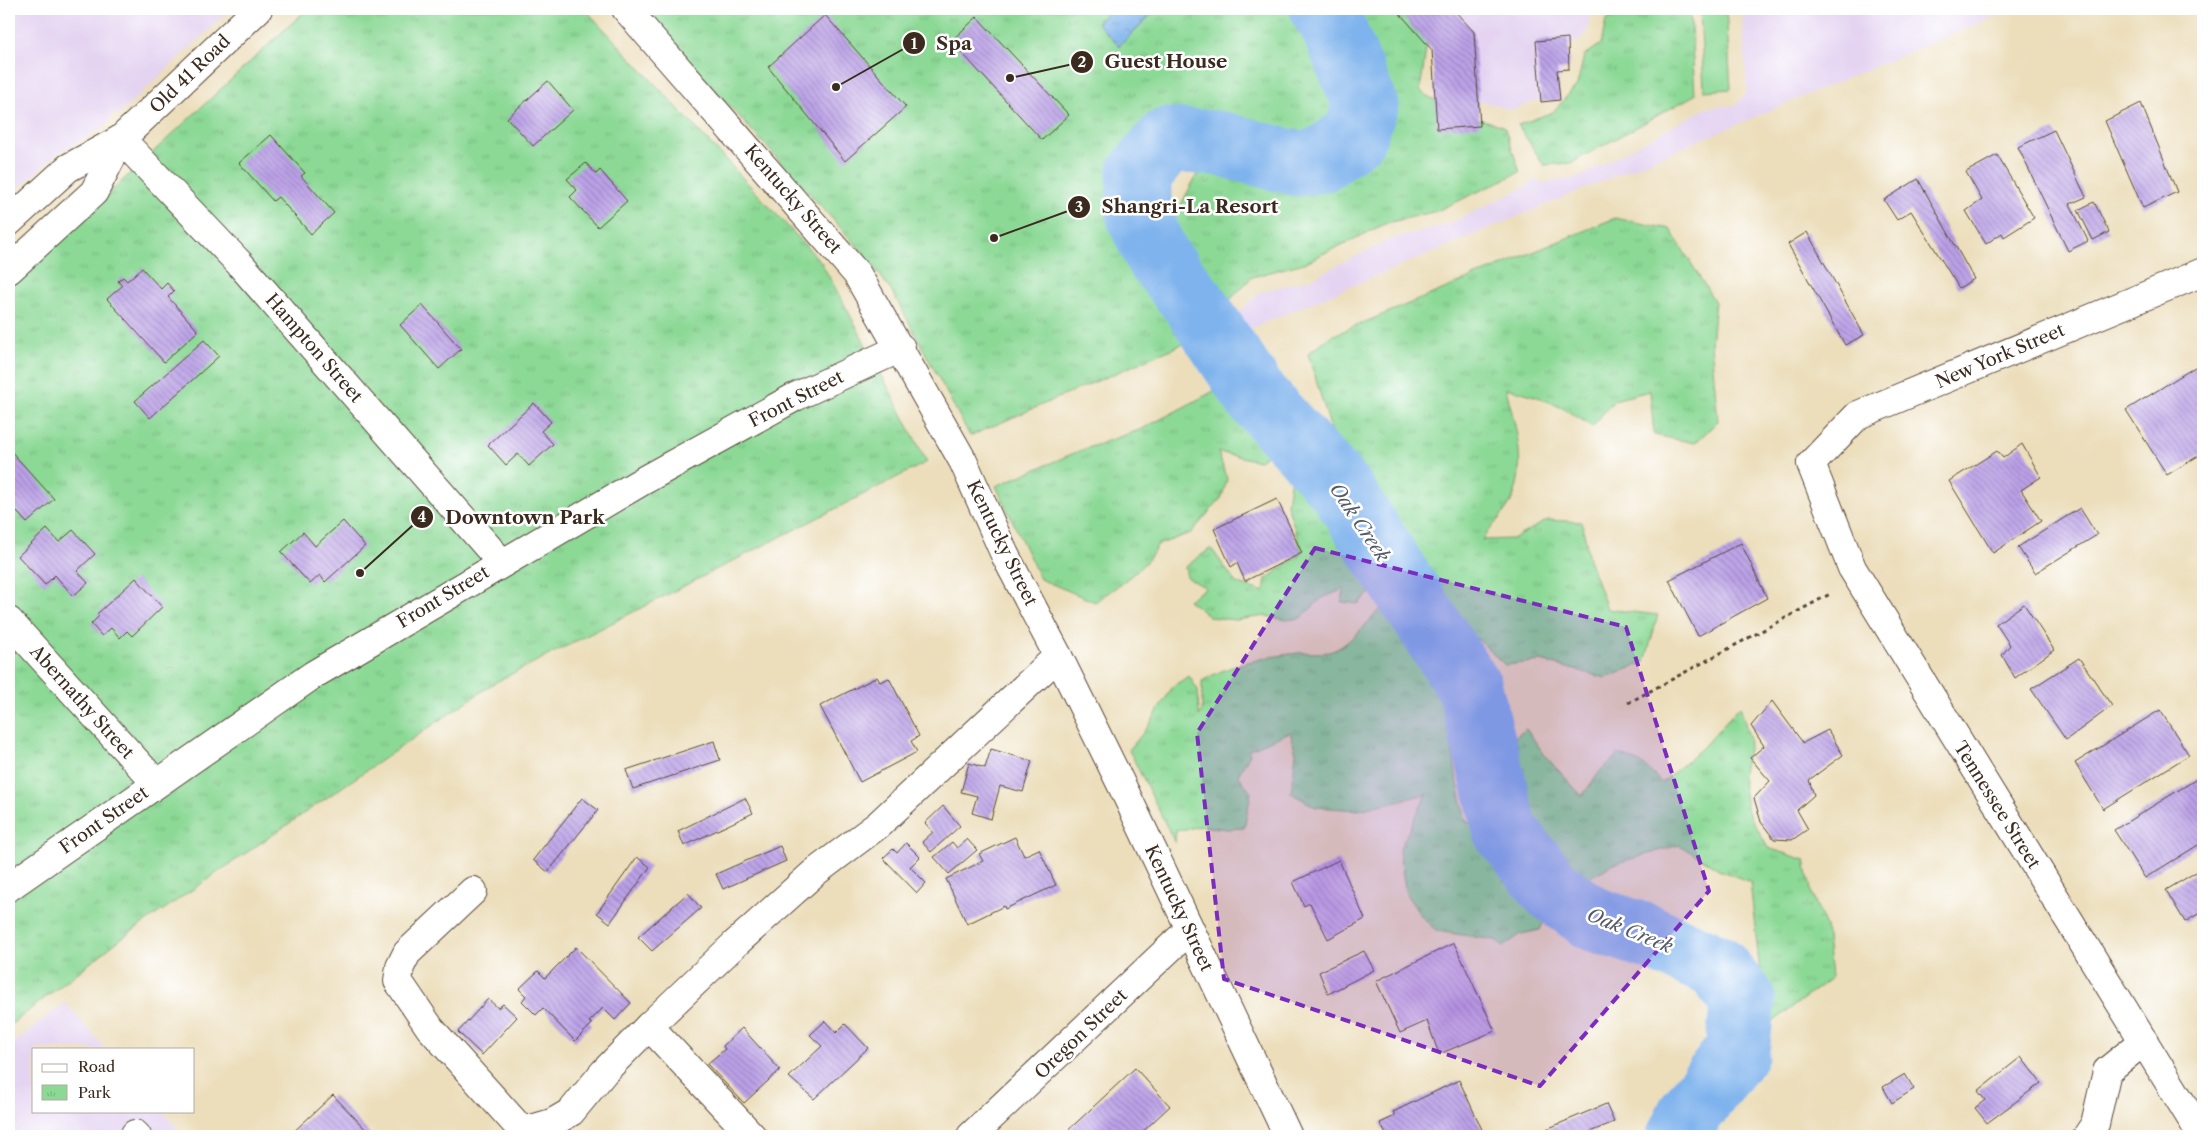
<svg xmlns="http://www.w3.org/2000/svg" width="2212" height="1145" font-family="'Libre Caslon Text',serif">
	<defs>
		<pattern id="park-tufts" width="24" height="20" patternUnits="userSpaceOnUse" patternTransform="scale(1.25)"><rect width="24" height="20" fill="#8cd996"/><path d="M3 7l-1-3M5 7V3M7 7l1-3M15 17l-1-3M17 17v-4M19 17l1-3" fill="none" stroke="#7aba81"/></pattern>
		<pattern id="water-ripples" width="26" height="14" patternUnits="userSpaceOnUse" patternTransform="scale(1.25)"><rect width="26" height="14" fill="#7fb3ed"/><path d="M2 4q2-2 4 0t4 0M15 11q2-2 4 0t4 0" fill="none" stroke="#6992bf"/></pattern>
		<pattern id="building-back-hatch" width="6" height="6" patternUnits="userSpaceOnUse" patternTransform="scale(1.25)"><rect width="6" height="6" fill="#bba1e8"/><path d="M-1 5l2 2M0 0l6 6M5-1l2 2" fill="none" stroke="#9983bb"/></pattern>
	</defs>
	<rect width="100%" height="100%" fill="#fff"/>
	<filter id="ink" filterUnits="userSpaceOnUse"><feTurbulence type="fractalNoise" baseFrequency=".02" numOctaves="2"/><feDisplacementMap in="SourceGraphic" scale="10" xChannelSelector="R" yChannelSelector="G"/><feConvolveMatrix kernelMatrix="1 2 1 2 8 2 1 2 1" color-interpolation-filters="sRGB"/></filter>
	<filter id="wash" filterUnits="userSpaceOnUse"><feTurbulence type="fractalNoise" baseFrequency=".0096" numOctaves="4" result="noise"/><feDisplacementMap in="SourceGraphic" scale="20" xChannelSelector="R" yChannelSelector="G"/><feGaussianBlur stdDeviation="1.12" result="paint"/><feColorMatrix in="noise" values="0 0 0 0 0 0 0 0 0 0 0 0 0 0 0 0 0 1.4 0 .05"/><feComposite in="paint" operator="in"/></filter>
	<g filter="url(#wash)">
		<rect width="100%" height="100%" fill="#ecdebb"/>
		<g fill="#e4d3f1">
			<path d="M9 9H231L118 115 113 113 107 125 56 154 9 197Z"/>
			<path d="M1429 9H1595L1589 18 1586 35 1575 42 1568 49 1561 78 1543 98 1512 110 1457 94 1441 23Z"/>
			<path d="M1742 9H2012L1221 341 1222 329 1260 292 1310 279 1391 239 1444 226 1525 187 1534 180 1544 183 1578 178 1706 108 1736 105 1747 92Z"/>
			<path d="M65 1003 106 1049H34V1111H162L184 1136H9V1046Z"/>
		</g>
		<path fill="#8cd996" stroke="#64825a" d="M1700 9H1726L1731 89 1704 91Z"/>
		<g fill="url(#park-tufts)" stroke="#64825a">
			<path d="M307 9H585L821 262 849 313 927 462 494 683 122 938 9 1026V286Z"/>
			<path d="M641 9H1308L1325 31 1357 109 1342 132 1319 151 1301 152 1223 133 1166 130 1129 174V217L1153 267 1206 334 970 436 894 295 868 258Z"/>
			<path d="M1329 9H1405L1428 35 1420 91 1449 110 1504 126 1520 172 1437 211 1387 223 1304 263 1252 277 1217 313 1189 278 1168 233 1179 208 1199 171 1224 158 1266 173 1309 179 1372 134 1366 82 1348 30Z"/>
			<path d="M1625 9H1690L1695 95 1571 163 1544 165 1518 125 1553 112 1577 85 1584 56 1601 44 1606 20Z"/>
			<path d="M1615 218 1670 229 1715 302 1711 344 1718 421 1695 443 1654 435 1650 391 1614 400 1592 427C1565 407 1538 395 1506 388 1514 424 1527 458 1514 495 1509 509 1491 527 1482 540L1513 539 1548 520 1582 522 1589 559 1607 609 1658 615 1645 662 1606 678 1541 661 1505 665 1462 624 1400 530 1351 477 1333 436 1308 354 1329 337Z"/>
			<path d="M1214 391 1283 442 1259 461 1218 452 1227 479 1222 497 1191 533 1157 545C1150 566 1114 588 1095 602L1040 579 996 486 1079 451 1142 429Z"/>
			<path d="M1293 463C1312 470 1320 484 1322 503L1340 515 1351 540 1349 553 1378 560 1382 581 1358 604 1342 602 1344 589 1322 598 1301 618 1286 620 1266 616 1235 620 1210 617 1188 600 1206 588 1187 577 1185 567 1211 548 1236 583 1264 592 1266 579 1302 553 1287 504Z"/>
			<path d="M1406 606 1437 673 1445 703 1456 775 1466 821 1489 833 1553 901 1540 930 1521 934 1504 946 1495 940 1437 931 1421 916 1406 894 1399 850 1427 794 1358 810 1316 807 1291 793 1296 753 1290 732 1248 750 1250 754 1238 775 1251 793 1244 828 1228 829 1201 826 1176 831 1175 843 1129 750 1148 727 1173 686 1189 676 1198 690 1199 716 1202 711V681C1230 664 1265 657 1298 653 1308 652 1319 654 1329 652 1347 648 1370 620 1382 607Z"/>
			<path d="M1740 706 1750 740 1742 776 1748 812 1768 848 1805 860 1812 895 1826 927 1831 978 1766 1027 1750 882 1722 871 1679 845 1614 864 1587 879 1559 881 1531 852 1510 791 1509 742 1526 729 1547 758 1582 796 1601 770 1620 754 1644 765 1662 783 1702 748Z"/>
		</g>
		<path fill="url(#water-ripples)" stroke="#5d6e86" d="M1112 9H1157L1119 46 1097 23Z"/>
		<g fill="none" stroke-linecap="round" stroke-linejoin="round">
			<path stroke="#7fb3ed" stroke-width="65" d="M1322 9 1331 22 1366 106 1354 136 1321 160 1298 164 1217 143 1168 140 1139 174V217L1158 258 1194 303 1256 396 1341 489 1470 688 1506 832 1553 890 1593 919 1649 937 1716 966 1743 1000 1737 1051 1690 1113 1679 1136"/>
		</g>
		<g id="blocks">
			<g fill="url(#building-back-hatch)">
				<path d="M1396 9H1453L1474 32 1480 126 1437 129 1432 50Z"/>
				<path d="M825 15 906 107 845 161 768 67Z"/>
				<path d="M977 17 1069 115 1042 140 951 41Z"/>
				<path d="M1568 38 1569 69 1557 70 1560 100 1541 102 1536 41Z"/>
				<path d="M548 81 573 110 533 146 507 118Z"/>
				<path d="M2141 103 2177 192 2143 208 2105 121Z"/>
				<path d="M2054 130 2086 197 2070 204 2088 241 2068 251 2018 147Z"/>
				<path d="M271 135 305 173 301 176 334 213 311 234 278 197 273 201 239 163Z"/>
				<path d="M1997 155 2034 218 2004 237 2002 233 1986 244 1966 211 1982 200 1966 172Z"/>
				<path d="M586 163 596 174 600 170 627 201 598 227 570 197 577 190 567 179Z"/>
				<path d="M1918 179 1974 279 1959 288 1911 211 1897 220 1884 200Z"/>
				<path d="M2094 202 2109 232 2093 240 2078 210Z"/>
				<path d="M1807 232 1864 335 1845 345 1788 244Z"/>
				<path d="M142 268 161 289 167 283 174 291 168 297 198 331 164 362 107 299 122 286 118 281 123 277 127 281Z"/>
				<path d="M422 305 461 349 439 369 400 325Z"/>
				<path d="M204 340 219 356 150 418 135 401Z"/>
				<path d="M2203 362V453L2167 475 2126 410Z"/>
				<path d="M534 403 551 422 541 431 553 444 529 466 518 454 506 465 488 445Z"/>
				<path d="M2022 444 2041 477 2021 490 2041 521 1993 553 1949 481 1997 451 2003 458Z"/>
				<path d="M9 449 54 499 27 523 9 503Z"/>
				<path d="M1277 499 1302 553 1245 581 1237 563 1231 567 1214 529Z"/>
				<path d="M2080 508 2097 535 2035 573 2018 547Z"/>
				<path d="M343 521 365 546 325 582 320 575 310 584 281 552 303 532 315 546Z"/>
				<path d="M47 529 59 542 73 530 95 554 77 571 88 583 73 596 55 575 45 585 18 556Z"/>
				<path d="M1741 543 1767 598 1698 636 1669 580Z"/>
				<path d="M136 578 162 607 132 636 127 631 120 638 111 628 102 636 91 624 99 616 97 614Z"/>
				<path d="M2024 604 2054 650 2015 678 2002 655 2010 645 1996 624Z"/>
				<path d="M2079 658 2112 706 2066 740 2031 689Z"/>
				<path d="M877 677 880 682 889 678 919 736 911 741 917 752 860 782 820 706Z"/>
				<path d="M1772 701 1803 743 1828 730 1843 755 1809 780 1814 795 1797 810 1808 829 1792 840 1774 839 1761 822 1754 798 1770 781 1750 758 1764 746 1751 726Z"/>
				<path d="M2160 710 2189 755 2103 809 2075 763Z"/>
				<path d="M714 741 720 760 633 789 626 770Z"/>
				<path d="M991 749 1032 761 1023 792 1000 786 991 819 972 813 977 796 961 792 969 763 985 768Z"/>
				<path d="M2200 777 2203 782V842L2145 878 2114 830Z"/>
				<path d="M582 798 598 810 548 872 533 860Z"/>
				<path d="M745 798 753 813 684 846 678 831Z"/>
				<path d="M943 806 960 826 931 852 922 842 933 832 925 823Z"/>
				<path d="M1015 837 1024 856 1039 849 1056 885 1005 909 1004 906 967 924 946 879 983 861 979 854Z"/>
				<path d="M967 839 977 850 949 874 934 857 952 842 957 848Z"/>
				<path d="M906 843 920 857 910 867 926 883 917 893 883 858 893 849 897 853Z"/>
				<path d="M780 846 786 861 723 889 716 874Z"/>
				<path d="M637 857 650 867 610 923 597 913Z"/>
				<path d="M1339 860 1365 919 1328 939 1310 903 1304 906 1293 882Z"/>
				<path d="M2203 868V911L2185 922 2166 890Z"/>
				<path d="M688 893 701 908 652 951 638 937Z"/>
				<path d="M1454 943 1495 1031 1439 1054 1427 1021 1400 1033 1376 981Z"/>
				<path d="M576 947 631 1003 615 1020 603 1008 589 1022 592 1024 575 1041 543 1008 536 1015 522 1001 526 996 519 989 538 971 545 978Z"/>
				<path d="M1364 951 1374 970 1328 994 1319 972Z"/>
				<path d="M488 999 498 1008 503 1004 517 1017 482 1055 458 1032Z"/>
				<path d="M825 1021 836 1033 845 1024 868 1048 814 1099 789 1077 822 1046 810 1035Z"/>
				<path d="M742 1028 780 1070 744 1103 707 1064 725 1049 723 1046Z"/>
				<path d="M2021 1057 2041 1083 1987 1123 1975 1108 1985 1100 1978 1091Z"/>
				<path d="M1135 1068 1170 1106 1138 1136H1062Z"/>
				<path d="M1905 1074 1914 1089 1892 1103 1883 1087Z"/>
				<path d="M1459 1080 1485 1136H1387L1380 1123 1395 1116 1393 1112Z"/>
				<path d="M333 1095 372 1136H289Z"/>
				<path d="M1606 1104 1614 1122 1580 1136H1570V1134L1563 1136H1530Z"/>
			</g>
		</g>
	</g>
	<g filter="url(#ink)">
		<use href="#blocks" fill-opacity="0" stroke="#564536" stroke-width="1"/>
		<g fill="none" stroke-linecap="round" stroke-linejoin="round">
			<defs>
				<g id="minor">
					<path d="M626 9 857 274 963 461 1005 555 1058 656 1124 790 1288 1136"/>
					<path d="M121 139 240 264 501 562"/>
					<path d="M9 222 68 168 121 139 258 9"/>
					<path d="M9 270 94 192 121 139"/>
					<path d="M9 621 156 783"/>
					<path d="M9 887 313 675 646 479 795 397 901 348"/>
					<path d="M473 891 407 953 400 967 398 981 430 1028 527 1136"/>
					<path d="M649 1026 752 1136"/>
					<path d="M521 1130 535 1128 552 1123 571 1112 604 1072 649 1026 735 944 814 873 878 825 1058 656"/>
					<path d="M135 1134 137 1136"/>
					<path d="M971 1136 1189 930"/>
					<path d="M2087 1136 2095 1124 2107 1071 2144 1041"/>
					<path d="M2202 1136 1852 568 1811 464 1858 415 2203 272"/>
				</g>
			</defs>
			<use href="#minor" stroke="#564536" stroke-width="30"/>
			<path stroke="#564536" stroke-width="3" stroke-dasharray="4 4" stroke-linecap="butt" d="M1628 703 1830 594"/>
			<use href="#minor" stroke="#fff" stroke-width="28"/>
		</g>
	</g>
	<path fill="#7b2cbf" fill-opacity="0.2" stroke="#7b2cbf" stroke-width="4" stroke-dasharray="10 6" stroke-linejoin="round" d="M1315 548 1626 627 1709 891 1540 1086 1224 979 1197 733Z"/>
	<g text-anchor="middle" stroke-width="5" stroke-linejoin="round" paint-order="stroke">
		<g font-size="18" fill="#3b2a1e" stroke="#fff">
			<text transform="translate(190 74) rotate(-44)" y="6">Old 41 Road</text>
			<text transform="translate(793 199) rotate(49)" y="6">Kentucky Street</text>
			<text transform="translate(314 348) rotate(49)" y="6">Hampton Street</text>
			<text transform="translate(2000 356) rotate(-23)" y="6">New York Street</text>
			<text transform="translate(796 399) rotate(-27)" y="6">Front Street</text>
			<text transform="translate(1002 543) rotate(64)" y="6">Kentucky Street</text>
			<text transform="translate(443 597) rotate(-31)" y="6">Front Street</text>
			<text transform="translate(82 702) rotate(48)" y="6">Abernathy Street</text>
			<text transform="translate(1997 805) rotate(58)" y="6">Tennessee Street</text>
			<text transform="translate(104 820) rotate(-35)" y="6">Front Street</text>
			<text transform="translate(1179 908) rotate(65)" y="6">Kentucky Street</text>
			<text transform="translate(1081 1034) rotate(-44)" y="6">Oregon Street</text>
		</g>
		<g font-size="19" font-style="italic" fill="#535a66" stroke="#fff">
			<text transform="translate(1360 522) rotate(56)" y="7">Oak Creek</text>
			<text transform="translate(1630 930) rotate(22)" y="7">Oak Creek</text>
		</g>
	</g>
	<path fill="none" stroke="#3b2a1e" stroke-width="2" d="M836 87L914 43M1010 78L1082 62M994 238L1079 207M360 573L422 517"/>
	<g fill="#3b2a1e" stroke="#fff" stroke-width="2">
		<circle cx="836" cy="87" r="5"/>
		<circle cx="1010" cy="78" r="5"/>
		<circle cx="994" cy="238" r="5"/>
		<circle cx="360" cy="573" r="5"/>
		<circle cx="914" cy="43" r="12"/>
		<circle cx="1082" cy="62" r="12"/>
		<circle cx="1079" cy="207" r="12"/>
		<circle cx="422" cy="517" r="12"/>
	</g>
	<g font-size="15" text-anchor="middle" font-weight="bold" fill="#fff">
		<text x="914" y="49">1</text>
		<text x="1082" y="67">2</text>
		<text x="1079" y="212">3</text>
		<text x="422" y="522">4</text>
	</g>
	<g font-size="19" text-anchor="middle" font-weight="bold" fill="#3b2a1e" stroke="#fff" stroke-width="5" stroke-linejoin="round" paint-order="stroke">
		<text x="954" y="50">Spa</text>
		<text x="1166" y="68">Guest House</text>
		<text x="1190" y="213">Shangri-La Resort</text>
		<text x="525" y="524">Downtown Park</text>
	</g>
	<rect width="2212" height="1145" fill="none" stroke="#fff" stroke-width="30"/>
	<rect x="32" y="1048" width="162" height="65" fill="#ffffff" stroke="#b1aaa5"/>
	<rect x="42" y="1064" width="25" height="8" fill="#ffffff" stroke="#b1aaa5"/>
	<text x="78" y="1072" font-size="15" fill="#3b2a1e">Road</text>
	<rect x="42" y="1085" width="25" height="15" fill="url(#park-tufts)" stroke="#b1aaa5"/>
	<text x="78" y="1098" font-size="15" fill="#3b2a1e">Park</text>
</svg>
